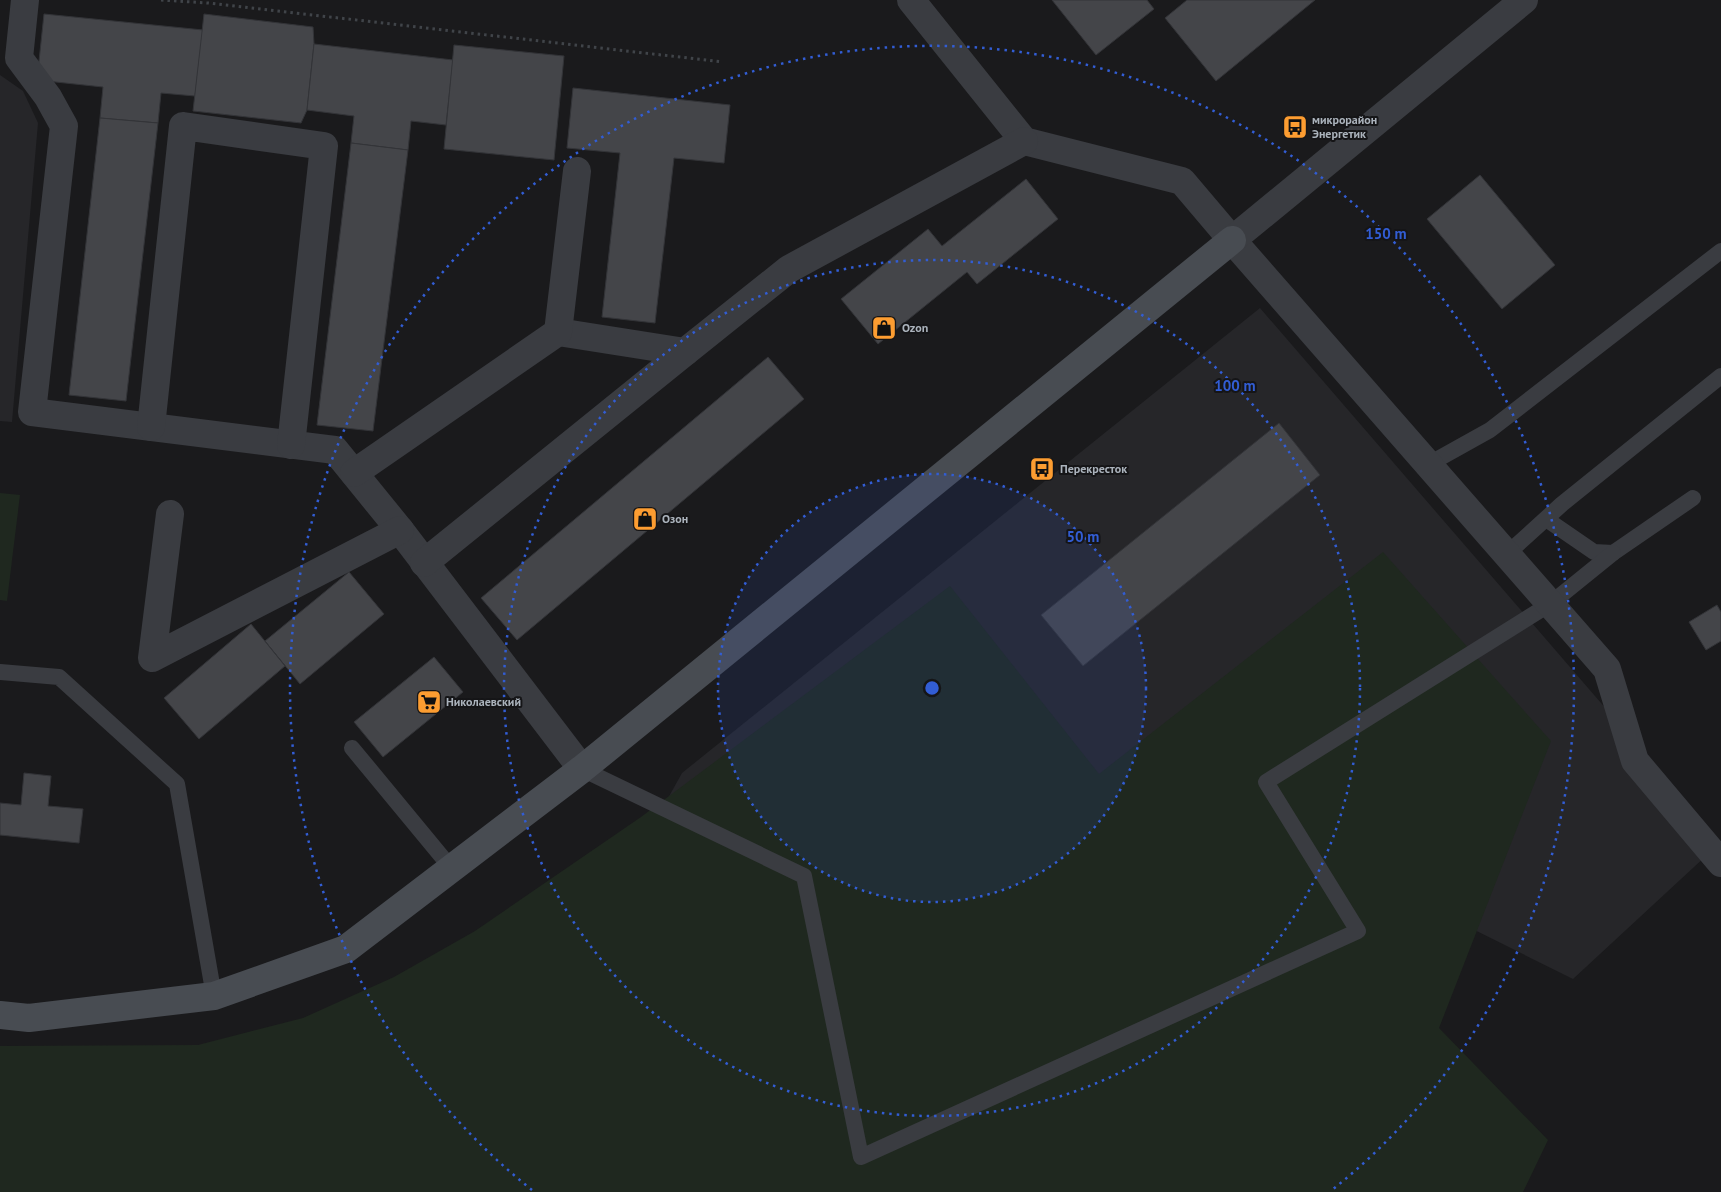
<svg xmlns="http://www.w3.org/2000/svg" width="1721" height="1192" font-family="'PT Sans',sans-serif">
	<rect width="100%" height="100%" fill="#1a1a1c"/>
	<g fill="#262629">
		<path d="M0 75 23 91 38 123 12 422 0 421Z"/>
		<path d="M1260 308 1721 842 1573 979 1384 885 559 994 682 773Z"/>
	</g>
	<g fill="#1f281f">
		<path d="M0 493 20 495 7 601 0 600Z"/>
		<path d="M1383 552 1551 741 1439 1028 1548 1140 1523 1192H0V1046L198 1045 303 1018 394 977 475 931 641 817 950 586 1099 774Z"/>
	</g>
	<g fill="#444549" stroke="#333438">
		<path d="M1052 0H1147L1154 9 1096 55Z"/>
		<path d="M1187 0H1315L1216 81 1165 18Z"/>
		<path d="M44 14 203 30 195 96 161 93 158 123 100 118 103 87 37 80Z"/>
		<path d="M204 14 313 27 314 44 307 110 301 123 193 111Z"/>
		<path d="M314 44 453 60 446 125 411 121 408 150 351 143 354 116 307 110Z"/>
		<path d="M454 45 564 56 554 160 444 149Z"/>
		<path d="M573 88 730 105 724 163 674 158 655 323 602 317 620 153 567 148Z"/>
		<path d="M100 118 158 123 126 401 69 395Z"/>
		<path d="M351 143 408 150 373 431 317 425Z"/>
		<path d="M1480 175 1555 265 1502 309 1427 219Z"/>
		<path d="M1026 179 1058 219 977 284 967 272 878 344 841 299 928 229 942 246Z"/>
		<path d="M768 357 804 399 517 640 481 598Z"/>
		<path d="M1279 423 1320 475 1083 666 1041 615Z"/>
		<path d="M349 572 384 614 300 684 265 641Z"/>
		<path d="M1717 605 1721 612V641L1706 650 1689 622Z"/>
		<path d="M251 624 285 666 199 739 164 698Z"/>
		<path d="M434 657 463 692 383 757 354 722Z"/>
		<path d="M24 773 51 776 48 806 83 809 79 843 0 835V803L21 805Z"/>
	</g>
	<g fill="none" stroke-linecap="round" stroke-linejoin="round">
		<path stroke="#404449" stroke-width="3" stroke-dasharray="2.5 4" stroke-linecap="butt" d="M161 0 208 3 723 62"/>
		<g stroke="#3a3c41" stroke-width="16">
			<path d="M1429 464 1490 430 1721 251"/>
			<path d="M1546 519 1594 552 1613 553 1693 498"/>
			<path d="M1507 554 1562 504 1721 376"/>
			<path d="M0 672 59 677 177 784 214 996"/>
			<path d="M352 748 452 869"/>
			<path d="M582 769 804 876 861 1157 1358 931 1266 782 1550 604 1613 553"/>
		</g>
		<g stroke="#3a3c41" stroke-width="28">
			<path d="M25 0 19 58 48 97 64 126 32 412 335 450 400 530 582 769"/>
			<path d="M911 0 1024 141 1182 181 1232 240 1607 669 1635 761 1721 863"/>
			<path d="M1232 240 1524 0"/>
			<path d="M558 332 685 352"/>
			<path d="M151 427 183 126 324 146 291 445"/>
			<path d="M354 473 558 332 577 171"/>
			<path d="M170 514 152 658 400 530"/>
			<path d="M424 563 685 352 789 269 1024 141"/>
		</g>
		<path stroke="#484c52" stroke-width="28" d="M0 1015 29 1018 214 996 346 949 582 769 1232 240"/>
	</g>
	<circle cx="932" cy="688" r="214" fill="#325dd4" fill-opacity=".12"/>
	<g fill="none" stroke="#325dd4" stroke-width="2.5" stroke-dasharray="2.5 5">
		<circle cx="932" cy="688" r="214"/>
		<circle cx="932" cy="688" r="428"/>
		<path d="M532 1190A642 642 0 1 1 1332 1190"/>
	</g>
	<defs>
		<symbol id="bus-square" viewBox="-11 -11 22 22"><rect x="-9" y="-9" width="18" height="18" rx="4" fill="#fd9d31" stroke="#151517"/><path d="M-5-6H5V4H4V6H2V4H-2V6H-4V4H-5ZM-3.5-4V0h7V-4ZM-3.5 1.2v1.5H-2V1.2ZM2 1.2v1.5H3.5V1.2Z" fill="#111"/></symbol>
		<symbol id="shop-square" viewBox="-11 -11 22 22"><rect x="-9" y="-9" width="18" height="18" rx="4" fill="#fd9d31" stroke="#151517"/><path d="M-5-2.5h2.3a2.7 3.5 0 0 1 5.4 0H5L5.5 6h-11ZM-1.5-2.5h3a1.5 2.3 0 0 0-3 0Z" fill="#111"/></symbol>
		<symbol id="supermarket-square" viewBox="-11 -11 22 22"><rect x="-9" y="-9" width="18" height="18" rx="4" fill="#fd9d31" stroke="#151517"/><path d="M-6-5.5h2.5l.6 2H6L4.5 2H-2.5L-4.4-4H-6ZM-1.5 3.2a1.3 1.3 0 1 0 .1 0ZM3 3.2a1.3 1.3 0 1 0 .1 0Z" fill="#111"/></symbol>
	</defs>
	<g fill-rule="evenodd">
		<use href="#bus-square" x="1281" y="113" width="28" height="28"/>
		<use href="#shop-square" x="870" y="314" width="28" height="28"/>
		<use href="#bus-square" x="1028" y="455" width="28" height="28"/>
		<use href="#shop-square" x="631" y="505" width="28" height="28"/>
		<use href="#supermarket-square" x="415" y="688" width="28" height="28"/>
	</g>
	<g text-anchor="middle" stroke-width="4" stroke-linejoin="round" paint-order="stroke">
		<g font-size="12" font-weight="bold" fill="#abb3bc" stroke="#151517" text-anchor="start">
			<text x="1312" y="124">микрорайон<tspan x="1312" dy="14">Энергетик</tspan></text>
			<text x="902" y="332">Ozon</text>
			<text x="1060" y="473">Перекресток</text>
			<text x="662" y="523">Озон</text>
			<text x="446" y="706">Николаевский</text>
		</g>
	</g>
	<circle cx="932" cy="688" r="8" fill="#325dd4" stroke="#151517" stroke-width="2.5"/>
	<g font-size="15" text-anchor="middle" font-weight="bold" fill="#325dd4" stroke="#151517" stroke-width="4" stroke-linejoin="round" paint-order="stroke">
		<text x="1386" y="239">150 m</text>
		<text x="1235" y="391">100 m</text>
		<text x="1083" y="542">50 m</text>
	</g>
</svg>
